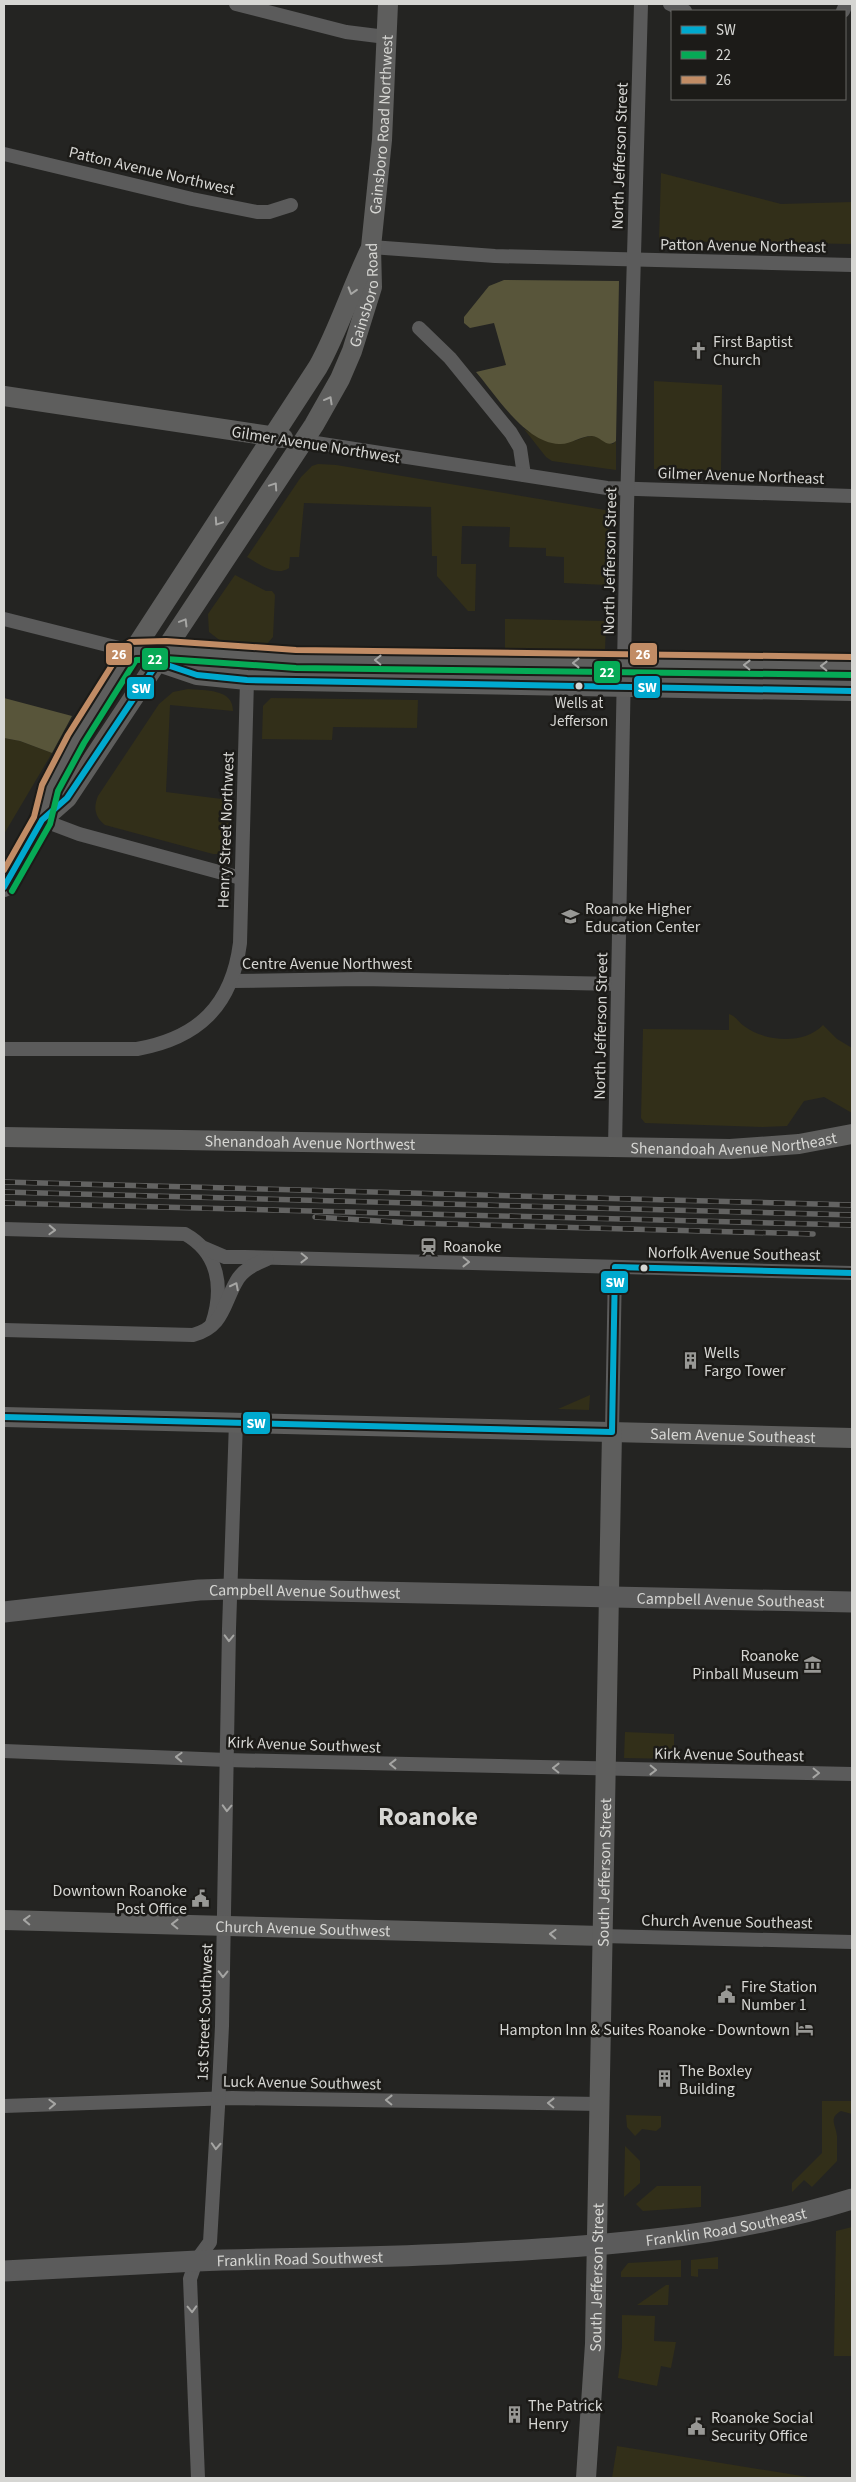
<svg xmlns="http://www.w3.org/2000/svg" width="856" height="2482" font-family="'Source Sans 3',sans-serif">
	<rect width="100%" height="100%" fill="#242422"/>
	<g fill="#322f19">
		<path d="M661 173 781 204 852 202V244L659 241Z"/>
		<path d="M654 381 722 385 721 471 654 469Z"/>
		<path d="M524 429C535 436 560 444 573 441 579 440 585 436 592 436 600 436 605 443 613 444L616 441V470L552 461 546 457Z"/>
		<path d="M318 464 336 465 605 510 609 514 607 585 564 583V557L546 556V548L509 547 510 527 462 526 461 564H476L475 611H468L437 576V556H432L431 507 304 503 299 557H290L289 568C276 577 259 564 247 557L301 477 312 466Z"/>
		<path d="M235 575 266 591H272L275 595 273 637 266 645 222 642 209 632 208 614Z"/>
		<path d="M505 619 606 621 605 652 505 650Z"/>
		<path d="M188 689C205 691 233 688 233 711L170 705 166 792 230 800 228 845 221 854H213L105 825C95 817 93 808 98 796L159 704 173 692Z"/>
		<path d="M271 698 418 700 417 728 333 727 332 740 262 739 263 706Z"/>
		<path d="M4 738 20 741 52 753 4 834Z"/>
		<path d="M729 1014C736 1016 738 1022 744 1026 765 1042 804 1045 823 1025L837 1039 852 1048V1113L824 1097 804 1101 787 1126 762 1127 645 1123 641 1118 643 1029 729 1030Z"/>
		<path d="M590 1395 589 1410 558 1409Z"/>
		<path d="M625 1732 674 1734V1759L624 1758Z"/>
		<path d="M822 2101H852V2114L841 2111C828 2118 836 2125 837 2136 837 2144 837 2153 837 2161L812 2187 804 2180 792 2192V2183L822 2153Z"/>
		<path d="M626 2115 661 2116V2127L656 2131 642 2129 635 2136 627 2127Z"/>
		<path d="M625 2146 640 2161V2183L624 2197Z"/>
		<path d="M657 2186H701V2207L643 2211 636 2204Z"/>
		<path d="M852 2227V2356H834L836 2231Z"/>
		<path d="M718 2257V2269H698V2277L691 2276V2260Z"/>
		<path d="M681 2260V2277H621V2272L628 2263Z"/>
		<path d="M666 2285H669L668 2305H637Z"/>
		<path d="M622 2315 655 2316 654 2341 676 2342 671 2368 661 2366 657 2386 618 2378 622 2347Z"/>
		<path d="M617 2446 814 2478H612Z"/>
	</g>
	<g fill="#58553a">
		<path d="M504 280 619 281 616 441C607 449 602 437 592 436 580 436 570 445 559 444 525 443 496 395 476 372L506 365 494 323 470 328 464 323V317L489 286Z"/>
		<path d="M4 698 72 716 52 753 20 741 4 738Z"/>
	</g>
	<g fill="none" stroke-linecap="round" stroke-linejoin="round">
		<g stroke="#5b5b5b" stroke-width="14">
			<path d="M236 4 346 32 386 37"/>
			<path d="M670 4 685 11"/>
			<path d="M843 11 846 4"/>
			<path d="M4 154 192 199 257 212H269L291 205"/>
			<path d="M371 247 495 256 852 265"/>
			<path d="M419 328 450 358 511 433 520 448 524 475"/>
			<path d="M303 441 607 488 852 496"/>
			<path d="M4 619 131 651"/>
			<path d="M42 820 79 834 241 878"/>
			<path d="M232 981 361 979 618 984"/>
			<path d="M4 1049H137C198 1038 232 1006 240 943L247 680"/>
			<path d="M615 1148 627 506 641 4"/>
			<path d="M4 1229 185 1234C219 1253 224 1288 212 1324"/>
			<path d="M204 1248 225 1257H244L852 1273"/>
			<path d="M4 1330 193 1335C223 1327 223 1305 236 1282 242 1270 255 1264 267 1259"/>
			<path d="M612 1432 615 1267"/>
			<path d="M4 1751 227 1760 852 1774"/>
			<path d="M602 1936 852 1942"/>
			<path d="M4 2106 232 2098 600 2104"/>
			<path d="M198 2478 190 2279 196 2261 210 2242 218 2107 222 2026 229 1629 236 1421"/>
		</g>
		<g stroke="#5e5e5d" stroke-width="20">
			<path d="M4 396 283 438"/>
			<path d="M156 650 272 658 852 666"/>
			<path d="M147 658 197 675 247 680 852 691"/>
			<path id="s1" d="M42 820 67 798 314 425 340 379 352 351 372 287 371 247 382 140 388 4"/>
			<path d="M4 887 42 820 50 788 76 739 318 367C339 329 351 289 370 250"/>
			<path id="s2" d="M4 1137 730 1149 799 1144 852 1134"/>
			<path id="s3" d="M4 1417 852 1438"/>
			<path id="s4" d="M4 1920 602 1936"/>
			<path id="s5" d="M586 2478 595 2344 612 1432"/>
		</g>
		<g stroke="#5b5b5b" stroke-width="21">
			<path id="s6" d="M4 1612 199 1590 231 1589 852 1602"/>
			<path id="s7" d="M4 2271C68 2268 132 2264 197 2261 281 2258 365 2258 450 2254 586 2247 721 2240 852 2199"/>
		</g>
		<defs>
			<g id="rail">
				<path d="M4 1182 852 1205"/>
				<path d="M4 1192 852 1215"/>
				<path d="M4 1203 852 1225"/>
				<path d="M315 1217 411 1223 813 1234"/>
			</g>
		</defs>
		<use href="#rail" stroke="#636362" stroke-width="5.5"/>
		<use href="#rail" stroke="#1c1b18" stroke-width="4" stroke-dasharray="11" stroke-linecap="butt"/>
		<defs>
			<g id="bus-1">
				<path d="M4 887 42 820 67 798 158 662 197 675 247 680 852 691"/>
				<path d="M4 1417 612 1432 615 1267 852 1273"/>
			</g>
			<path id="bus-2" d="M12 891 50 824 58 791 84 743 136 660 166 659 296 668 852 675"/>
			<path id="bus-3" d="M4 870 34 817 42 785 68 735 124 646 130 642 166 641 296 650 852 657"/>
		</defs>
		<use href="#bus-1" stroke="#1c1b18" stroke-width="10"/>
		<use href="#bus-2" stroke="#1c1b18" stroke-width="10"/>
		<use href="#bus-3" stroke="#1c1b18" stroke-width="10"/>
		<use href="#bus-1" stroke="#00a9ce" stroke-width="6"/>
		<use href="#bus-2" stroke="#06aa56" stroke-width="6"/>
		<use href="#bus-3" stroke="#c18c65" stroke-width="6"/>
	</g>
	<defs><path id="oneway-chevron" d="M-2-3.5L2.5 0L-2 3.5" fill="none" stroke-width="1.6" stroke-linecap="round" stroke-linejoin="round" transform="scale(1.25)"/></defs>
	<g stroke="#a6a6a4">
		<use href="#oneway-chevron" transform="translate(352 291) rotate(107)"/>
		<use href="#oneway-chevron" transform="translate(329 400) rotate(-61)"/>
		<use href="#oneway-chevron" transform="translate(274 486) rotate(-56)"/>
		<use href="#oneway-chevron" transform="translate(218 522) rotate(124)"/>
		<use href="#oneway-chevron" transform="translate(184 622) rotate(-59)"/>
		<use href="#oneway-chevron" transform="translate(378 660) rotate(-179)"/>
		<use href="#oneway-chevron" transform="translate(576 663) rotate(-180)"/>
		<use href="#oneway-chevron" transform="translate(747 665) rotate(-179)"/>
		<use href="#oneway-chevron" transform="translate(824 666) rotate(-179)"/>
		<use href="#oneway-chevron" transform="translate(27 1920) rotate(-178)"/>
		<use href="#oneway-chevron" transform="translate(175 1924) rotate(-179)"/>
		<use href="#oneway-chevron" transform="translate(553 1934) rotate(-178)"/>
	</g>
	<g stroke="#a5a5a3">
		<use href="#oneway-chevron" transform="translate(52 1230) rotate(2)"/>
		<use href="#oneway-chevron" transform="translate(304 1258) rotate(1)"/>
		<use href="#oneway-chevron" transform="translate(466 1262) rotate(1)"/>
		<use href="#oneway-chevron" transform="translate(235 1286) rotate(-63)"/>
		<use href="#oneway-chevron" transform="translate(229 1638) rotate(91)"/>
		<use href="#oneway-chevron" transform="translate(179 1757) rotate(-178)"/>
		<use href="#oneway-chevron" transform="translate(393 1764) rotate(-179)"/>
		<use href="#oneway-chevron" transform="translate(556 1768) rotate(-179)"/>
		<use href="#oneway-chevron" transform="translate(653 1770) rotate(1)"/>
		<use href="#oneway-chevron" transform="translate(816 1773) rotate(1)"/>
		<use href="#oneway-chevron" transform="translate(227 1808) rotate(92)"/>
		<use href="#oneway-chevron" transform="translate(223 1974) rotate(91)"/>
		<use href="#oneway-chevron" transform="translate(389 2100) rotate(-179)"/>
		<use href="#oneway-chevron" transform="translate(551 2103) rotate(-179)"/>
		<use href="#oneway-chevron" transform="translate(52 2104) rotate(-2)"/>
		<use href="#oneway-chevron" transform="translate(216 2146) rotate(93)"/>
		<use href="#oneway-chevron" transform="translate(192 2309) rotate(88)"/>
	</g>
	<defs>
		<symbol id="church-bare" viewBox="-9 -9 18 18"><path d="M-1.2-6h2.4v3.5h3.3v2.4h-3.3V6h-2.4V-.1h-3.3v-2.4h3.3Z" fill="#989895" stroke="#1c1b18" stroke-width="2.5" paint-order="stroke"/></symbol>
		<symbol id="university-bare" viewBox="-9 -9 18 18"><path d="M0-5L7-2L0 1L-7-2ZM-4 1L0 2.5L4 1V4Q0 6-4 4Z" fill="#989895" stroke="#1c1b18" stroke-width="2.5" paint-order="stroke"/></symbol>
		<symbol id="station-bare" viewBox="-9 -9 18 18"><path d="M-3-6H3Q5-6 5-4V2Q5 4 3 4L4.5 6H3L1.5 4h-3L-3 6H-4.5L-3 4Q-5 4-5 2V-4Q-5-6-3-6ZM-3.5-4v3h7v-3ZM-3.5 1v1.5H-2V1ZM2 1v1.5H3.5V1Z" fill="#989895" stroke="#1c1b18" stroke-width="2.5" paint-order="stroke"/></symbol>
		<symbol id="building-bare" viewBox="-9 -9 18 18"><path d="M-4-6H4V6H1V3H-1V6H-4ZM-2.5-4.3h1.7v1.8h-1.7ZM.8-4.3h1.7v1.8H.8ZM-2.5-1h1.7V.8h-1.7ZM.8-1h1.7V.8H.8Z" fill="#989895" stroke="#1c1b18" stroke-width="2.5" paint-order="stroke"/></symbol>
		<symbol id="museum-bare" viewBox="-9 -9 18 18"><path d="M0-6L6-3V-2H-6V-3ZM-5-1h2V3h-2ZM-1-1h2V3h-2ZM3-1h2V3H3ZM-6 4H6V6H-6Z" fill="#989895" stroke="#1c1b18" stroke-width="2.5" paint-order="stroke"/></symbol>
		<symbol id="civic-bare" viewBox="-9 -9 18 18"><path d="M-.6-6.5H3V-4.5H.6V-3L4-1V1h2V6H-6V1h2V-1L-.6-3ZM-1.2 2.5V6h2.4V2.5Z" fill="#989895" stroke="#1c1b18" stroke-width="2.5" paint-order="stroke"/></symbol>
		<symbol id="hotel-bare" viewBox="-9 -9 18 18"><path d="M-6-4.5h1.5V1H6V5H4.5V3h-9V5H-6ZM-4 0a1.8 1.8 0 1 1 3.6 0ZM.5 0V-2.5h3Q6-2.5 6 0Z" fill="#989895" stroke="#1c1b18" stroke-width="2.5" paint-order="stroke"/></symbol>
	</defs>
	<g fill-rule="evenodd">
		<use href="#church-bare" x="686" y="338" width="25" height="25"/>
		<use href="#university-bare" x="558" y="904" width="25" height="25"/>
		<use href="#station-bare" x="416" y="1234" width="25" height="25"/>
		<use href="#building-bare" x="678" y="1348" width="25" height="25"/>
		<use href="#museum-bare" x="800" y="1652" width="25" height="25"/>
		<use href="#civic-bare" x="188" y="1886" width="25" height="25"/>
		<use href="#civic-bare" x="714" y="1982" width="25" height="25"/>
		<use href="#hotel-bare" x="792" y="2016" width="25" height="25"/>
		<use href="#building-bare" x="652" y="2066" width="25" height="25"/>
		<use href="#building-bare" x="502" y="2402" width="25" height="25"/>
		<use href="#civic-bare" x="684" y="2414" width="25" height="25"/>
	</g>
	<g fill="#d6d6d3" stroke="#1c1b18" stroke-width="2">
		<circle cx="579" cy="686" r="4.5"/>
		<circle cx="644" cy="1268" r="4.5"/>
	</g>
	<g text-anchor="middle" stroke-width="5" stroke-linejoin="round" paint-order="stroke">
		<g font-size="15" fill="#d6d6d3" stroke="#1c1b18">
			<text x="579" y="708">Wells at<tspan x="579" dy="18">Jefferson</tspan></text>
		</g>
		<g font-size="16" fill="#d6d6d3" stroke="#1c1b18">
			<text dy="6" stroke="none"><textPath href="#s1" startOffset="794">Gainsboro Road Northwest</textPath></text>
			<text transform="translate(619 156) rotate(-88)" y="6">North Jefferson Street</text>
			<text transform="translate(152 170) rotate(13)" y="6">Patton Avenue Northwest</text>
			<text transform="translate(743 245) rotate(1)" y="6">Patton Avenue Northeast</text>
			<text dy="6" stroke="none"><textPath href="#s1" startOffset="622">Gainsboro Road</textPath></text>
			<text transform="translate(316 444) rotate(9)" y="6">Gilmer Avenue Northwest</text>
			<text transform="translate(741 475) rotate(2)" y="6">Gilmer Avenue Northeast</text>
			<text transform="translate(609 561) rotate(-89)" y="6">North Jefferson Street</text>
			<text transform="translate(225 830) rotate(-88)" y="6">Henry Street Northwest</text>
			<text x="327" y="969">Centre Avenue Northwest</text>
			<text transform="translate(600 1026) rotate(-89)" y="6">North Jefferson Street</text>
			<text dy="6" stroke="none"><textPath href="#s2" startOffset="730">Shenandoah Avenue Northeast</textPath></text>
			<text dy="6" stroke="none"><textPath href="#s2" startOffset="306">Shenandoah Avenue Northwest</textPath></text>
			<text transform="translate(734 1253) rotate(1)" y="6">Norfolk Avenue Southeast</text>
			<text dy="6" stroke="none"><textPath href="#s3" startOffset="729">Salem Avenue Southeast</textPath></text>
			<text dy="6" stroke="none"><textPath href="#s6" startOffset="302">Campbell Avenue Southwest</textPath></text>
			<text dy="6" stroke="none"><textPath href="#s6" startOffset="728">Campbell Avenue Southeast</textPath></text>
			<text transform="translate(304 1744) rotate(2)" y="6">Kirk Avenue Southwest</text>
			<text transform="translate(729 1754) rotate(1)" y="6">Kirk Avenue Southeast</text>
			<text dy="6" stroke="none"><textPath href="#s5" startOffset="606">South Jefferson Street</textPath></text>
			<text transform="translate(727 1921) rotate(1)" y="6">Church Avenue Southeast</text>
			<text dy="6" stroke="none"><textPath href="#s4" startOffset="299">Church Avenue Southwest</textPath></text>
			<text transform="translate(204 2012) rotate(-88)" y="6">1st Street Southwest</text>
			<text transform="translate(302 2082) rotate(1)" y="6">Luck Avenue Southwest</text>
			<text dy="6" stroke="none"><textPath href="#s7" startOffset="724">Franklin Road Southeast</textPath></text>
			<text dy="6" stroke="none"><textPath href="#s7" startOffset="296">Franklin Road Southwest</textPath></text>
			<text dy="6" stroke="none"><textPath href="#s5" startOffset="201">South Jefferson Street</textPath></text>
		</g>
		<g font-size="16" fill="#d6d6d3" stroke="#1c1b18" text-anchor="start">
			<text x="713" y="347">First Baptist<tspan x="713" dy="18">Church</tspan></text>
			<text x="585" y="914">Roanoke Higher<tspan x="585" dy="18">Education Center</tspan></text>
			<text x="443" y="1252">Roanoke</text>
			<text x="704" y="1358">Wells<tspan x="704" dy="18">Fargo Tower</tspan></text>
			<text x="799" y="1661" text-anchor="end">Roanoke<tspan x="799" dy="18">Pinball Museum</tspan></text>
			<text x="187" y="1896" text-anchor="end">Downtown Roanoke<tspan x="187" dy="18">Post Office</tspan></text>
			<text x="741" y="1992">Fire Station<tspan x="741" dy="18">Number 1</tspan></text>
			<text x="790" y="2035" text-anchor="end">Hampton Inn &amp; Suites Roanoke - Downtown</text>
			<text x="679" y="2076">The Boxley<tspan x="679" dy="18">Building</tspan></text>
			<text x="528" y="2411">The Patrick<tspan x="528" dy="18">Henry</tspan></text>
			<text x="711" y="2423">Roanoke Social<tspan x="711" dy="18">Security Office</tspan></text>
		</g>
		<g font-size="26" font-weight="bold" fill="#d6d6d3" stroke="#1c1b18">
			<text x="428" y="1825">Roanoke</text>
		</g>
	</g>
	<g stroke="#1c1b18" stroke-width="2">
		<rect x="105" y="642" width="28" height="24" rx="5" fill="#c18c65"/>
		<rect x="629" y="642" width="29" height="24" rx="5" fill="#c18c65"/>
		<rect x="141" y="647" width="28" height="24" rx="5" fill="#06aa56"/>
		<rect x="593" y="660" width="28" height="24" rx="5" fill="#06aa56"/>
		<rect x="633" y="675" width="28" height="24" rx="5" fill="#00a9ce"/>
		<rect x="126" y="676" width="29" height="24" rx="5" fill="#00a9ce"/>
		<rect x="600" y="1270" width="29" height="24" rx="5" fill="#00a9ce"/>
		<rect x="242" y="1411" width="29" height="24" rx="5" fill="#00a9ce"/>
	</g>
	<g font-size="14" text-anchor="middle" font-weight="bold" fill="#fff">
		<text x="119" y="659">26</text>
		<text x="643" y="659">26</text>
		<text x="155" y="664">22</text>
		<text x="607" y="677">22</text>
		<text x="647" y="692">SW</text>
		<text x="141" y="693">SW</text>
		<text x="615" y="1287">SW</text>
		<text x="256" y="1428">SW</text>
	</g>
	<rect width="856" height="2482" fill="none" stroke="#d6d6d3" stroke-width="10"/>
	<rect x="671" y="10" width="175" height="90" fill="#1c1b18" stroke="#666663"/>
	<rect x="681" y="26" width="25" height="8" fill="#00a9ce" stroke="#666663"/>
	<text x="716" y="35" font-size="15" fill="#d6d6d3">SW</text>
	<rect x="681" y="51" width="25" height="8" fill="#06aa56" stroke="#666663"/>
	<text x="716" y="60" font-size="15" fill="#d6d6d3">22</text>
	<rect x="681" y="76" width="25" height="8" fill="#c18c65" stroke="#666663"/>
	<text x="716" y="85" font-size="15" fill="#d6d6d3">26</text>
</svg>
